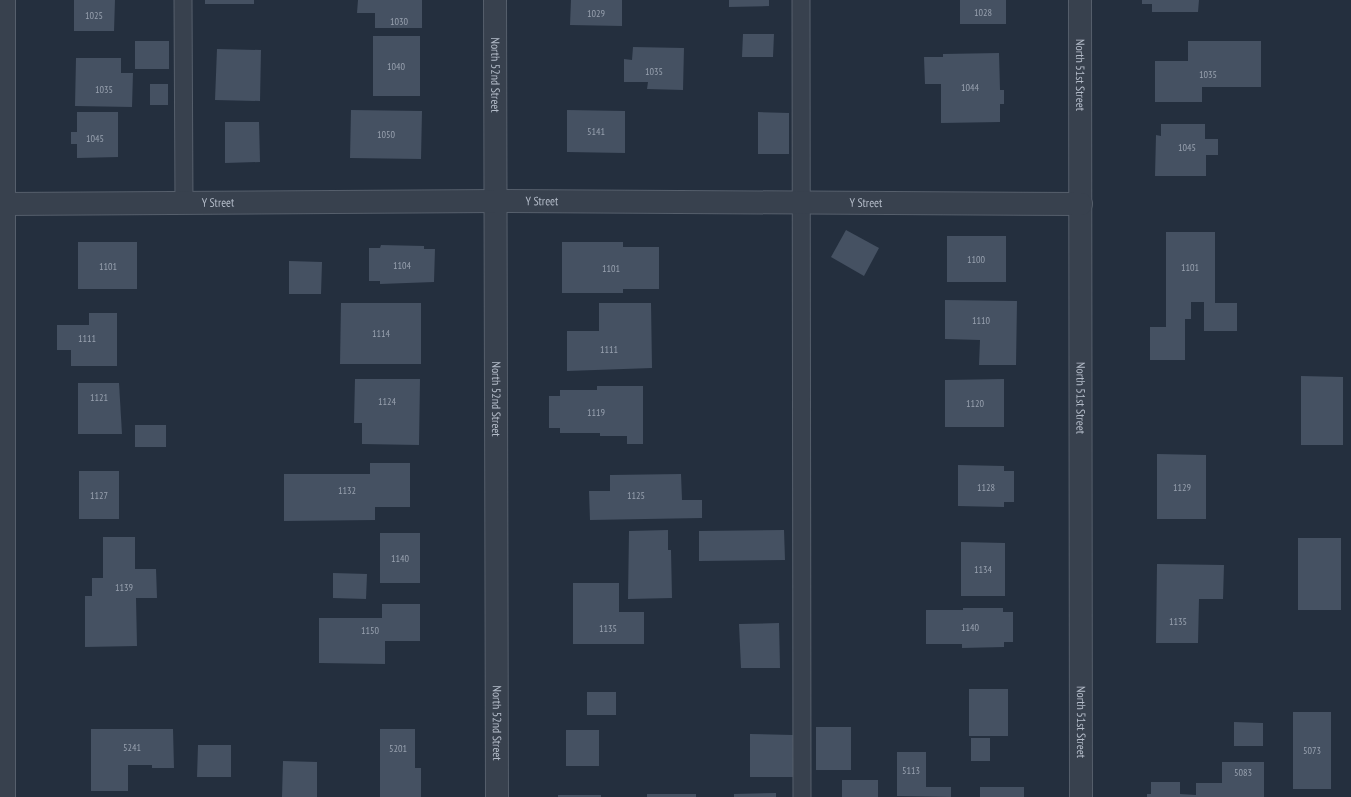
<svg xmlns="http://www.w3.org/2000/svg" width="1351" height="797" font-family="'PT Sans Narrow',sans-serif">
	<rect width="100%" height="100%" fill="#242f3e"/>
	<g fill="#455162">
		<path d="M74 0H115L114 31H74Z"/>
		<rect x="205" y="0" width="49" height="4"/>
		<path d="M358 0H422V28H375V13H357Z"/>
		<path d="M571 0H622V26L570 25Z"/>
		<path d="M729 0H769V6L729 7Z"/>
		<rect x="960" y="0" width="46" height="24"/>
		<path d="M1142 0H1199L1198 12H1152V4H1142Z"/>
		<path d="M743 34H774L773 57H742Z"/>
		<rect x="373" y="36" width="47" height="60"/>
		<rect x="135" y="41" width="34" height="28"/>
		<path d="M1188 41H1261V87H1202V102H1155V61H1188Z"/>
		<path d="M633 47 684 48 683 90 647 89 648 82H624V59L632 60Z"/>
		<path d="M217 49 261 50 260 101 215 100Z"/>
		<path d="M999 53 1000 90H1004V104H1000V122L941 123V84H925L924 57H943V54Z"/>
		<path d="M76 58H121V73H133L132 107 75 106Z"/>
		<rect x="150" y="84" width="18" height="21"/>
		<path d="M351 110 422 111 421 159 350 158Z"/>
		<path d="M567 110 625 111V153L567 152Z"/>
		<path d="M77 112H118V157L77 158V144H71V132H77Z"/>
		<path d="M758 112 789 113V154H758Z"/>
		<path d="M225 122H259L260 162 225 163Z"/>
		<path d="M1161 124H1205V139H1218V155H1206V176H1155L1156 135 1161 136Z"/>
		<path d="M846 230 879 248 864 276 831 257Z"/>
		<path d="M1166 232H1215V303H1237V331H1204V302H1191V319H1185V360H1150V327H1166Z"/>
		<rect x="947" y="236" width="59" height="46"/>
		<rect x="78" y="242" width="59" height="47"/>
		<path d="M562 242H623V247H659V289H623V293H562Z"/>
		<path d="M381 245 424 246V249H435L434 282 380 284V281H369V248H380Z"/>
		<path d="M289 261 322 262 321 294H289Z"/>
		<path d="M945 300 1017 301 1016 365H979L980 340 945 339Z"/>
		<path d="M341 303H421V364H340Z"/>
		<path d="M599 303H651L652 368 567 371V331H599Z"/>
		<path d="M89 313H117V366H71V350H57V325H89Z"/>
		<path d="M1301 376 1343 377V445H1301Z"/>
		<path d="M355 379H420L419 445 362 444V423H354Z"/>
		<path d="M1004 379V427H945V380Z"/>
		<path d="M78 383H119L122 434H78Z"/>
		<path d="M597 386H643V444H627V436H600V433H560V428H549V396H560V390H597Z"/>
		<rect x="135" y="425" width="31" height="22"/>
		<path d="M1157 454 1206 455V519H1157Z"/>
		<path d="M370 463H410V507H375V520L284 521V474H370Z"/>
		<path d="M958 465 1004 466V471H1014V502H1004V507L958 506Z"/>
		<rect x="79" y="471" width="40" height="48"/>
		<path d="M681 474 682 500H702V518L590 520 589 491H610V475Z"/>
		<path d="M668 530V550H671L672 598 628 599 629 531Z"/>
		<path d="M784 530 785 560 699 561V531Z"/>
		<rect x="380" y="533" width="40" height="50"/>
		<path d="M103 537H135V569H156L157 598H136L137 646 85 647V596H92V578H103Z"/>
		<rect x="1298" y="538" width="43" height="72"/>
		<path d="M961 542 1005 543V596H961Z"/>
		<path d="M1157 564 1224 565 1223 599H1199L1198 643H1156Z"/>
		<path d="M333 573 367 574 366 599 333 598Z"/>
		<path d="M573 583H619V612H644V644H573Z"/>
		<path d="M382 604H420V641H385V664L319 663V618H382Z"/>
		<path d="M963 608H1003V612H1013V642H1004V647L962 648V644H926V610H963Z"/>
		<path d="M779 623 780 668H741L739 624Z"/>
		<rect x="969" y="689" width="39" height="47"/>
		<rect x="587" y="692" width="29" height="23"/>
		<rect x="1293" y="712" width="38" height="77"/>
		<path d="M1234 722 1263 723V746H1234Z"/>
		<rect x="816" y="727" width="35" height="43"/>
		<path d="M91 729H173L174 768H152V765H128V791H91Z"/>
		<path d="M380 729H415V768H421V797H380Z"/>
		<rect x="566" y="730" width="33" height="36"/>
		<path d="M750 734 793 735V777H750Z"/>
		<rect x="971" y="738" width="19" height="23"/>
		<path d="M198 745H231V777H197Z"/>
		<path d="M897 752H926V787H951V797L897 796Z"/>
		<path d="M283 761 317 762V797H282Z"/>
		<path d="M1222 762H1264V797H1147V794H1151V782H1180V794L1196 795V783H1222Z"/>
		<rect x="842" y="780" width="36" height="17"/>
		<rect x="980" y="787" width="44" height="10"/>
		<path d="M776 793V797H734V794Z"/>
		<rect x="647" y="794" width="49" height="3"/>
		<rect x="558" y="795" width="43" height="2"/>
	</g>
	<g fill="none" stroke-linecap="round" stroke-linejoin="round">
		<defs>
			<g id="service">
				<path d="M183 0 184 203"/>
				<path d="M801 0 802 797"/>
			</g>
			<g id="minor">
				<path id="s1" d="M495 0 497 797"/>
				<path id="s2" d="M1080 0 1081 797"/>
				<path id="s3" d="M4 204 495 201 1081 204"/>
				<path d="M4 797V0"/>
			</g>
		</defs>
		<use href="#service" stroke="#565f6c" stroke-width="19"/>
		<use href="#minor" stroke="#565f6c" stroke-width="24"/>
		<use href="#service" stroke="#38414e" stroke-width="17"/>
		<use href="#minor" stroke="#38414e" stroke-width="22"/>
	</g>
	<g text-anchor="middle" stroke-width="4" stroke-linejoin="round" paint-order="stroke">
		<g font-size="10" fill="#98a1af">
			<text x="983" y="16">1028</text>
			<text x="596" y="17">1029</text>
			<text x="94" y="19">1025</text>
			<text x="399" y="25">1030</text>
			<text x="396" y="70">1040</text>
			<text x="654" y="75">1035</text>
			<text x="1208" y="78">1035</text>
			<text x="970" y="91">1044</text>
			<text x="104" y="93">1035</text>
			<text x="596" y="135">5141</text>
			<text x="386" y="138">1050</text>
			<text x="95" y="142">1045</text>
			<text x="1187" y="151">1045</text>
			<text x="976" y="263">1100</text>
			<text x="402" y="269">1104</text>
			<text x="108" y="270">1101</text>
			<text x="1190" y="271">1101</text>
			<text x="611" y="272">1101</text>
			<text x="981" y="324">1110</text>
			<text x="381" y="337">1114</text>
			<text x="87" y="342">1111</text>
			<text x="609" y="353">1111</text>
			<text x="99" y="401">1121</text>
			<text x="387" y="405">1124</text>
			<text x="975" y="407">1120</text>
			<text x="596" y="416">1119</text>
			<text x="986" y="491">1128</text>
			<text x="1182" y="491">1129</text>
			<text x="347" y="494">1132</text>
			<text x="99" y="499">1127</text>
			<text x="636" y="499">1125</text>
			<text x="400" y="562">1140</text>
			<text x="983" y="573">1134</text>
			<text x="124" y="591">1139</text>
			<text x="1178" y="625">1135</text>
			<text x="970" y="631">1140</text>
			<text x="608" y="632">1135</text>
			<text x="370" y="634">1150</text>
			<text x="132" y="751">5241</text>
			<text x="398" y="752">5201</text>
			<text x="1312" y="754">5073</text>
			<text x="911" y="774">5113</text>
			<text x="1243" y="776">5083</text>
		</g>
		<g font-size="12" fill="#b4bcc9" stroke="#1d2633">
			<text dy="4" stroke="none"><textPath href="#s1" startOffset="75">North 52nd Street</textPath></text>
			<text dy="4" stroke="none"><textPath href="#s2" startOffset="75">North 51st Street</textPath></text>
			<text dy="4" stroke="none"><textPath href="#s3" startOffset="538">Y Street</textPath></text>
			<text dy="4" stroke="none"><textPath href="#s3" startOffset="214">Y Street</textPath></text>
			<text dy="4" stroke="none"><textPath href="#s3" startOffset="862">Y Street</textPath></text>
			<text dy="4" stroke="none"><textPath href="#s2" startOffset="398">North 51st Street</textPath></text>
			<text dy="4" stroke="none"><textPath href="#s1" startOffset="399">North 52nd Street</textPath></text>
			<text dy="4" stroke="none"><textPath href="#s1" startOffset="723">North 52nd Street</textPath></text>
			<text dy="4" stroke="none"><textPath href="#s2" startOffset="722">North 51st Street</textPath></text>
		</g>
	</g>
</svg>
